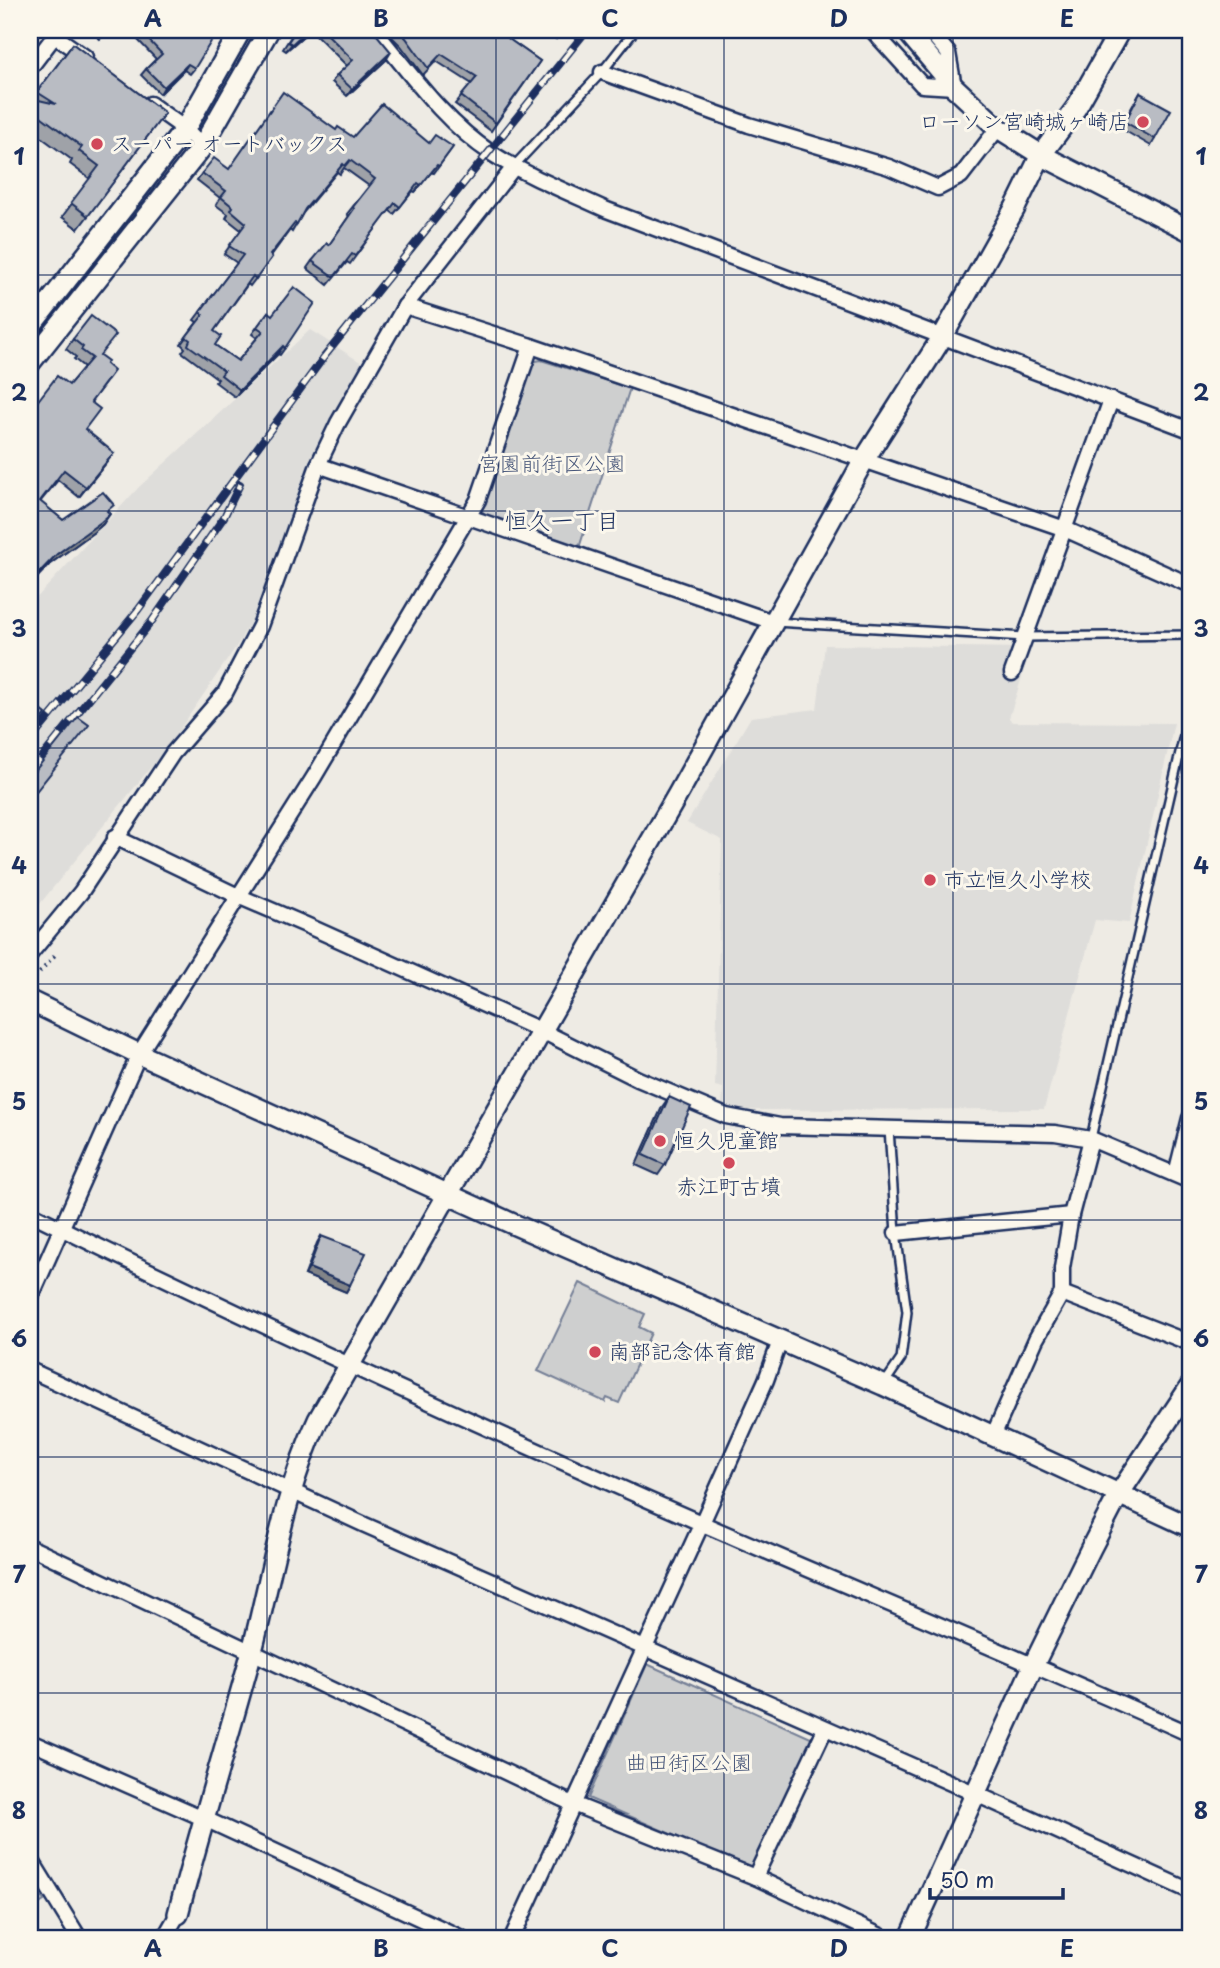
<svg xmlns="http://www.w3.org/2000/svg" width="1220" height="1968" font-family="'Playpen Sans','Klee One',sans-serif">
	<rect width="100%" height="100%" fill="#eeebe4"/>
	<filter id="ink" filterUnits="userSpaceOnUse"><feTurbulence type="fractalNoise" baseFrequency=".0143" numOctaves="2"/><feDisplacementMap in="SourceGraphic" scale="14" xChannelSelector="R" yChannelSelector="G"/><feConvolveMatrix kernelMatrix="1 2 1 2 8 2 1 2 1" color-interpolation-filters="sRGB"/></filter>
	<g filter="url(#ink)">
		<g fill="#deddda">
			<path d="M310 330 362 363 328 423 251 621 238 644 169 745 30 916V605L139 487Z"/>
			<path d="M825 645 1031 648 1009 718 1012 722 1174 723 1129 923 1095 920 1044 1109 736 1110 722 1106 723 1088 715 1086 722 840 687 823 751 717 817 709Z"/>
		</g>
		<g fill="#cecfcf" stroke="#747f96" stroke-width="2">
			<path d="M541 360 630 388 579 548 487 517 482 511 531 362Z"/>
			<path d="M580 1283 645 1314 639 1327 651 1333 619 1403 607 1398 605 1402 538 1371Z"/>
			<path d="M647 1664 813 1739 753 1870 588 1798Z"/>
			<path d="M30 1879 44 1901 30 1910Z"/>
		</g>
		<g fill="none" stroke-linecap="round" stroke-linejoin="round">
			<defs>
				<g id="lane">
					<path d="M514 166 602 72 635 30"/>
					<path d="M775 622 1025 637 1190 635"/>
					<path d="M1091 1138 1190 709"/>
					<path d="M884 1384 901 1359 907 1312 896 1233 889 1129"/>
				</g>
				<g id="street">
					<path d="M374 30C410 73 443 121 491 153 527 176 568 192 607 210L1190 430"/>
					<path d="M872 30 922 85 954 87 948 53 929 30"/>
					<path d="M55 36 85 57"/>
					<path d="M30 68 59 30"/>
					<path d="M602 72 749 125 889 167 938 188 961 176 998 128"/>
					<path d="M150 104 185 129 202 147"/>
					<path d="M405 306 531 346 1065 529 1190 585"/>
					<path d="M318 465 773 622"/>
					<path d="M1012 673 1111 400"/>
					<path d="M115 837 238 896 306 925 540 1030 638 1079 726 1116 780 1126 1055 1133 1091 1139 1190 1181"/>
					<path d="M30 954 81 892 173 753 225 693 260 626 318 465 338 423 405 306 514 167"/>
					<path d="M1176 1174 1190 1118"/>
					<path d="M30 1213C251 1322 477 1425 703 1524 865 1594 1029 1662 1190 1734"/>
					<path d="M896 1233 1071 1215"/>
					<path d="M1062 1293 1190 1343"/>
					<path d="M30 1299 139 1054 314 777 478 500 531 346"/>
					<path d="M30 1370 365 1525 976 1794 1190 1891"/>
					<path d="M993 1436 1036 1339 1062 1293V1268L1071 1215 1091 1139"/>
					<path d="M30 1547 573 1804 755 1877 885 1938"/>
					<path d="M30 1742 203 1818 462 1938"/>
					<path d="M30 1858 79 1938"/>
					<path d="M755 1877 825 1729"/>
					<path d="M164 1938 178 1914"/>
					<path d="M512 1938 702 1523 766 1380 780 1341"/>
				</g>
				<g id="secondary">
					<path d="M906 30 954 87 998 128 1041 155 1190 231"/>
					<path d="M30 327 185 129 241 30"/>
					<path d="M30 363 202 147 269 30"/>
					<path d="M30 1001 139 1054 513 1224 883 1385 1190 1527"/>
					<path d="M178 1914C201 1826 228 1739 252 1651 272 1574 284 1492 318 1420L678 794 864 460 943 336 1015 208 1041 155 1076 108 1120 30"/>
					<path d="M910 1938 1034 1664 1091 1548 1119 1494 1190 1387"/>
				</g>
			</defs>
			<use href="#lane" stroke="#1b2f5e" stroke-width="12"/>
			<use href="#street" stroke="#1b2f5e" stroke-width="19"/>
			<use href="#secondary" stroke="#1b2f5e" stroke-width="24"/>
			<path stroke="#1b2f5e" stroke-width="3.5" stroke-dasharray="2 5" stroke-linecap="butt" d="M30 983 57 953"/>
			<use href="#lane" stroke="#fbf7ec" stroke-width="7"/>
			<use href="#street" stroke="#fbf7ec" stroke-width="14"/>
			<use href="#secondary" stroke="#fbf7ec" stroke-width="19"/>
			<defs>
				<g id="rail">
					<path d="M30 741 138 610 324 357 587 30"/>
					<path d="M30 772 152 621 224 517 240 484"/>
				</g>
			</defs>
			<use href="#rail" stroke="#1b2f5e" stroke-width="8"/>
			<use href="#rail" stroke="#fbf7ec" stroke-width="5" stroke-dasharray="16" stroke-linecap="butt"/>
		</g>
		<g fill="#9fa2a8" stroke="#1b2f5e" stroke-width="2">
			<path d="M89 30H108L100 39Z"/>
			<path d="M295 30H310L286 51 283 49Z"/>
			<path d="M311 30H373L386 60 347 96 332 82 337 75 347 66Z"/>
			<path d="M385 30H501V33L513 42 540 61 491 131 455 104 472 84 436 61 423 75 401 46Z"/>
			<path d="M545 30H563L556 39Z"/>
			<path d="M142 33 195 68 190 74 184 70 160 94 141 75 146 69 156 59 138 40Z"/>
			<path d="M73 44 165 113 78 229 62 217 90 179 70 164 72 160 30 129V98H32Z"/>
			<path d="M1140 93 1155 139 1151 146 1120 128Z"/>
			<path d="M336 130 434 173 431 172 415 192 413 191 394 214 389 210 350 264 347 262 328 285 307 268 312 261 329 245 349 216 347 214 369 186 344 168 340 174 337 172 303 213 292 232 290 230 271 256 272 257 250 286 248 284 214 331 215 345 238 361 257 338 252 334 268 312 285 348 280 355 278 354 235 397 215 382 218 379 182 352 185 348 181 344 197 322 194 320 237 263 224 254 241 230 226 218 228 214 216 205 220 198 197 180 202 173 229 169Z"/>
			<path d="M73 339 100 356 106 364 107 381 91 402 85 429 107 462 79 497 58 480 40 502 63 520 109 513 103 524 94 532 50 564 30 585V411L69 385 84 367 74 359 76 357 66 349Z"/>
			<path d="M669 1097 665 1165 658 1175 636 1165 662 1107Z"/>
			<path d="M321 1236 350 1285 346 1292 305 1275 317 1243Z"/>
		</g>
		<g fill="#828488" stroke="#1b2f5e" stroke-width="2">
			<path d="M307 30H310L286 51 292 44Z"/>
			<path d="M391 52 386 60 347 96 352 89Z"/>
			<path d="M188 64 184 70 160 94 164 87Z"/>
			<path d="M453 147 434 173 431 172 415 192 437 165Z"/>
			<path d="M283 346 278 354 235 397 240 390Z"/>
			<path d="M114 453 107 462 79 497 86 487Z"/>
			<path d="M110 514 103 524 94 532 50 564 30 585V582L57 554Z"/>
			<path d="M309 1268 350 1285 346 1292 305 1275Z"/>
		</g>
		<g fill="#b9bcc3" stroke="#1b2f5e" stroke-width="2">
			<path d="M145 30H179L186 36 191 30H218L195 68 188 64 164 87 146 69 162 54 142 33Z"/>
			<path d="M296 30H307L292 44 288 42Z"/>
			<path d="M323 30H373L391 52 352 89 337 75 353 60Z"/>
			<path d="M398 30H501L503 31 501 33 513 42 540 61 496 123 461 96 477 77 441 54 428 68 406 38Z"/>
			<path d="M73 44 165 113 88 216 71 203 99 166 79 151 82 147 30 108V98L56 104 37 92Z"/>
			<path d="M283 92 336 130 338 127 353 137 382 104 429 143 435 135 453 147 439 166 437 165 421 185 418 183 400 207 395 203 355 256 352 254 334 277 312 261 327 243 329 245 354 209 353 207 375 179 350 160 345 166 343 164 305 209 297 224 295 223 270 255 272 257 256 279 253 276 214 331 221 336 215 345 238 361 263 331 257 327 268 312 272 315 294 287 315 303 285 348 283 346 240 390 221 375 224 371 188 345 190 340 186 337 203 315 200 312 243 255 229 246 246 223 231 210 233 207 221 197 226 191 202 173 214 158 229 169Z"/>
			<path d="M1140 93 1171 110 1155 139 1125 122Z"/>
			<path d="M91 316 116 335 100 355 108 361 106 364 114 371 91 402 100 409 85 429 114 453 86 487 64 470 40 501 63 520 103 492 114 505 107 511 110 514 101 522 57 554 30 582V411L57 376 69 385 92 358 81 350 83 347 73 339Z"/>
			<path d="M30 701 46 714 30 734Z"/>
			<path d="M78 717 89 725 30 799V777Z"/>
			<path d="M669 1097 691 1107 665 1165 643 1155Z"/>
			<path d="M321 1236 366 1253 350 1285 309 1268Z"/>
		</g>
	</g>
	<path fill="none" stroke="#1b2f5e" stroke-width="2" stroke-opacity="0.55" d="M267 30V1938M496 30V1938M724 30V1938M953 30V1938M30 275H1190M30 511H1190M30 748H1190M30 984H1190M30 1220H1190M30 1457H1190M30 1693H1190"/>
	<g fill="#d1495b" stroke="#fbf7ec" stroke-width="2.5">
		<circle cx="1143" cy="122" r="7"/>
		<circle cx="97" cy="144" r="7"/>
		<circle cx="930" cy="880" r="7"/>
		<circle cx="660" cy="1141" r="7"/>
		<circle cx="729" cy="1163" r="7"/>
		<circle cx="595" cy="1352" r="7"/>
	</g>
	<g text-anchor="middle" stroke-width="6" stroke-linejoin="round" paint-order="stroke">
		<g font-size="21" fill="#1b2f5e" stroke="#fbf7ec" text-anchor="start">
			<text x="1129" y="129" text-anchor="end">ローソン宮崎城ヶ崎店</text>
			<text x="111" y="151">スーパー オートバックス</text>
			<text x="944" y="887">市立恒久小学校</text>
			<text x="674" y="1148">恒久児童館</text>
			<text x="729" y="1194" text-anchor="middle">赤江町古墳</text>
			<text x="609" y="1359">南部記念体育館</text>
		</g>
		<g font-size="21" fill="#48577a" stroke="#fbf7ec">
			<text x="552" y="471">宮園前街区公園</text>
			<text x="689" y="1770">曲田街区公園</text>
		</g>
		<g font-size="23" fill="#1b2f5e" stroke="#fbf7ec">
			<text x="562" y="529">恒久一丁目</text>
		</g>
	</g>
	<rect width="1220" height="1968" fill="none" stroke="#fbf7ec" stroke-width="77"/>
	<path d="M930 1888v10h133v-10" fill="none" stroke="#1b2f5e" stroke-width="3.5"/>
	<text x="940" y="1888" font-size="21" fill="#1b2f5e" stroke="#fbf7ec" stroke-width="5" paint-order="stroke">50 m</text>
	<rect x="38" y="38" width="1144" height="1892" fill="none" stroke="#1b2f5e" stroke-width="2.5"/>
	<g font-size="23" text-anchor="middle" font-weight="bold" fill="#1b2f5e">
		<text x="153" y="27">A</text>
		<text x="381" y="27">B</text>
		<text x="610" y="27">C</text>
		<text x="839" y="27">D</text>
		<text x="1067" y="27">E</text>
		<text x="19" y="165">1</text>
		<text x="1201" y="165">1</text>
		<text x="19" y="401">2</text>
		<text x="1201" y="401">2</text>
		<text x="19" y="637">3</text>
		<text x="1201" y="637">3</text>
		<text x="19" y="874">4</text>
		<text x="1201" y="874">4</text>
		<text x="19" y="1110">5</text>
		<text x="1201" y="1110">5</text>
		<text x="19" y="1347">6</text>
		<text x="1201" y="1347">6</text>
		<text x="19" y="1583">7</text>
		<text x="1201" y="1583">7</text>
		<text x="19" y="1819">8</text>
		<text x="1201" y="1819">8</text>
		<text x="153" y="1957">A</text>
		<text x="381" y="1957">B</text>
		<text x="610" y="1957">C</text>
		<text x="839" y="1957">D</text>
		<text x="1067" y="1957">E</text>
	</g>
</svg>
